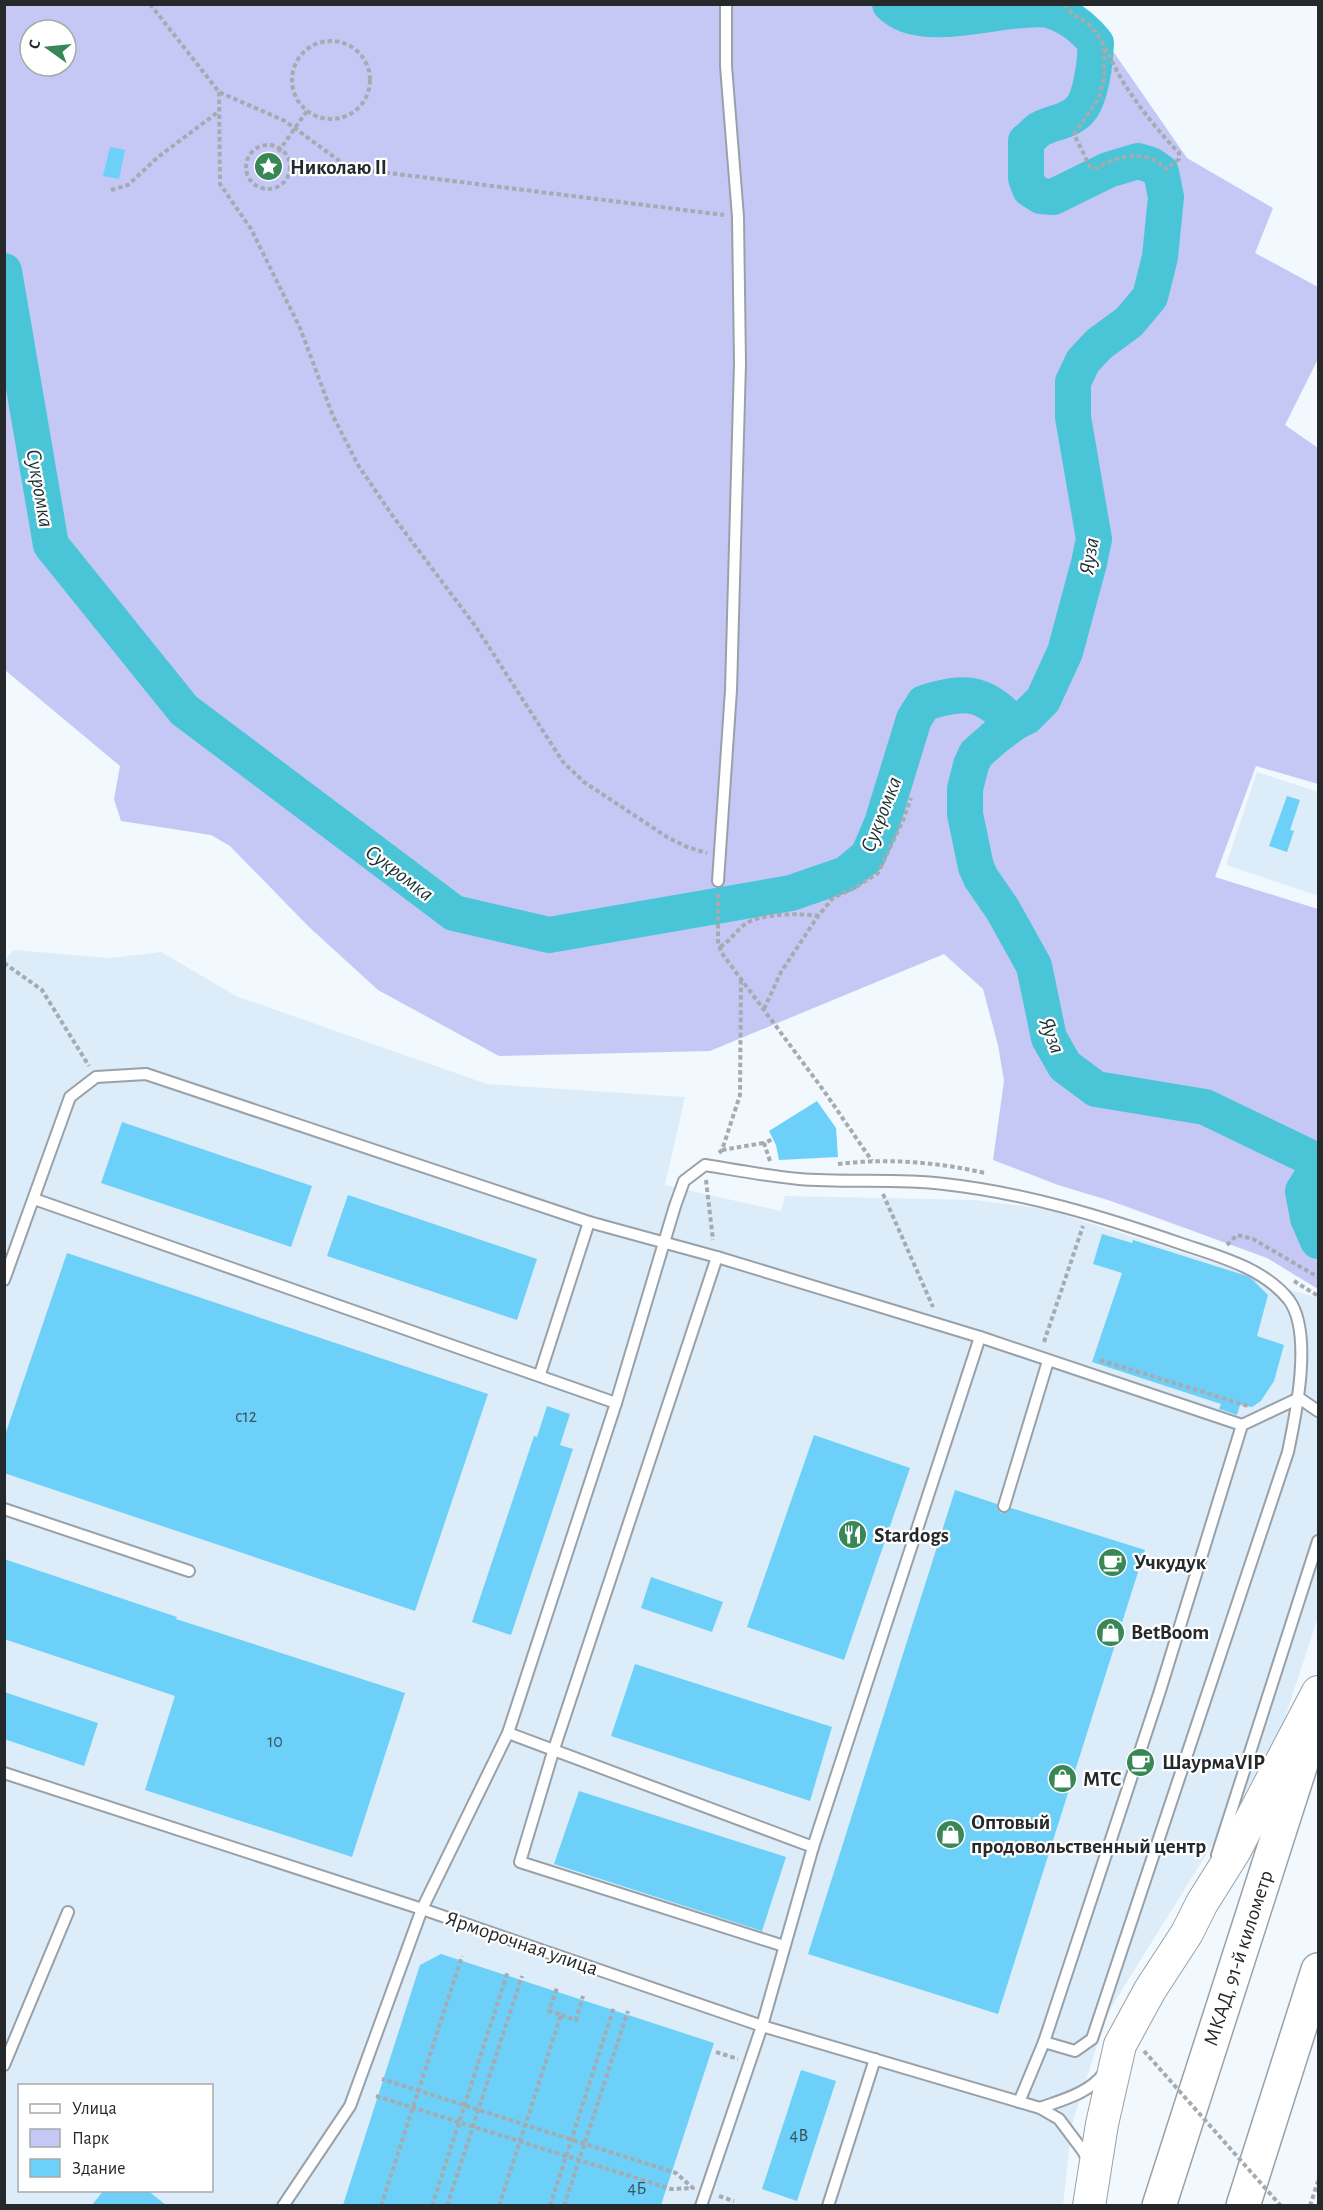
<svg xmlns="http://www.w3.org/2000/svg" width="1323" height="2210" font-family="'Alegreya Sans',sans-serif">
	<rect width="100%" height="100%" fill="#f1f8fe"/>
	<g fill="#ddecf9" fill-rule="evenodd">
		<path d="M1257 772 1318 792V888L1316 895 1226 865Z"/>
		<path d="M14 950 111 958 161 952 236 996 487 1084 685 1097 665 1185 781 1211 785 1196 976 1200 1045 1209 1244 1272 1260 1281 1318 1298V1617L1278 1739 1107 2014 1072 2124 1063 2205H5L4 961ZM20 2086H212V2190H20Z"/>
	</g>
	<path fill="#c5c8f5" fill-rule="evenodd" d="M4 5H1081L1187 158 1273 208 1255 253 1318 287V359L1285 425 1318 448V784L1256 766 1215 877 1318 909V1289L1267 1258 1111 1201 1058 1185 993 1160 1004 1081 998 1045 983 989 944 954 710 1051 499 1056 378 990 308 926 230 846 211 835 121 821 114 799 120 766 5 670ZM30 30H66V66H30Z"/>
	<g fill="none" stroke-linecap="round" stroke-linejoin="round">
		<g stroke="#49c5d7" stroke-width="36">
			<path d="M890 4C919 34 987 11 1025 10 1032 10 1040 8 1048 10 1068 15 1083 27 1096 43 1095 61 1092 98 1079 111 1068 122 1053 122 1040 129 1035 132 1031 138 1026 141V178L1030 189 1041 196 1053 197 1108 170 1138 161 1151 165 1161 172 1166 197 1160 257 1150 297 1129 322 1099 344 1083 361 1073 382V417L1094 539 1089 563 1065 652 1043 700 1026 717 1014 723 994 738 976 754 971 765 965 789V814L976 867 981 878 1003 910 1034 966 1049 1038 1065 1066 1096 1089 1205 1107 1309 1157 1314 1165 1312 1177 1303 1191 1308 1218 1318 1241"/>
			<path d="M4 271 51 545 184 710 454 913 549 935 791 893 846 874 868 856 882 823 914 719 924 703C967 690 981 691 1014 723"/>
		</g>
	</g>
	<g fill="#6cd0f9">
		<path d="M110 147 125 150 119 179 103 176Z"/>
		<path d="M1287 796 1300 800 1290 830 1294 831 1287 852 1269 846Z"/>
		<path d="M817 1101 836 1128 838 1157 779 1160 776 1145 769 1131Z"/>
		<path d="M122 1122 312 1186 291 1247 101 1183Z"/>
		<path d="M348 1195 537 1259 517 1320 327 1256Z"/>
		<path d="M1102 1234 1132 1243 1133 1240 1247 1276 1253 1280 1268 1295 1257 1336 1284 1345 1274 1381 1261 1401 1252 1407 1240 1405 1237 1415 1219 1409 1221 1404 1092 1362 1122 1273 1093 1264Z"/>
		<path d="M67 1253 488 1394 415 1611 4 1473V1438Z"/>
		<path d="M547 1406 570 1414 560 1445 573 1449 511 1635 472 1622 534 1436 537 1437Z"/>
		<path d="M814 1435 910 1468 844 1660 747 1627Z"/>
		<path d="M955 1490 997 1504V1508L1001 1513H1006L1011 1508 1145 1550 998 2014 808 1954Z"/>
		<path d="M4 1559 177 1617 176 1619 405 1693 352 1857 145 1790 175 1696 4 1639Z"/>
		<path d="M651 1577 723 1602 712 1632 641 1608Z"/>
		<path d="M635 1664 832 1727 810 1801 611 1736Z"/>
		<path d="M4 1692 98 1723 84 1766 4 1739Z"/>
		<path d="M579 1791 786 1857 762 1931 554 1864Z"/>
		<path d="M441 1954 714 2043 661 2205H343L420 1965Z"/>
		<path d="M801 2070 836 2081 797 2201 762 2189Z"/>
		<path d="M104 2190H147L166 2205H92Z"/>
	</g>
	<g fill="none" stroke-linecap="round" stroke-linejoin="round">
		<defs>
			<g id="lane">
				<path d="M718 881 731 690 740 363 738 217 726 66V4"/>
				<path d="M34 1199 616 1403"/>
				<path d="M717 1257 553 1752 520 1862 784 1946"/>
				<path d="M4 1280 70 1097 96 1077 146 1074 589 1222 717 1257 980 1337 1242 1425"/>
				<path d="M540 1374 589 1222"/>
				<path d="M1299 1398 1318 1411"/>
				<path d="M1004 1506 1048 1361"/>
				<path d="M4 1509 189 1571"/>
				<path d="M508 1733 813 1847"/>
				<path d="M4 1773 422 1909 762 2026 1040 2108 1059 2119 1083 2151 1088 2160"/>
				<path d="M1217 1855 1318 1541"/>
				<path d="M4 2065 68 1912"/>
				<path d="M1019 2102 1044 2042 1159 1694 1242 1425 1299 1398"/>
				<path d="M1040 2108C1062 2100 1090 2093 1104 2073"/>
				<path d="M283 2206 350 2106 422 1909 508 1733 616 1403 675 1206 684 1181 705 1165C736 1170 767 1176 799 1179 847 1183 896 1178 944 1184 1026 1193 1104 1217 1182 1244 1218 1256 1264 1268 1289 1300 1313 1333 1296 1414 1288 1452L1092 2039 1075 2051 1044 2042"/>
				<path d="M701 2206 762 2026 813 1847 980 1337"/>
				<path d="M828 2206 875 2059"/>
			</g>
			<path id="secondary" d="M1089 2206 1102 2124 1120 2045 1150 1990 1187 1933 1202 1903 1234 1852 1318 1692"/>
			<g id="highway">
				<path d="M1159 2206 1318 1711"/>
				<path d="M1243 2206 1318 1970"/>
			</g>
		</defs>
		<use href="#lane" stroke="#99a1a8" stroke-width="14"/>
		<use href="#secondary" stroke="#99a1a8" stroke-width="34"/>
		<use href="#highway" stroke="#99a1a8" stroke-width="36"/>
		<g stroke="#a5abb0" stroke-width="4" stroke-dasharray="4.5 3" stroke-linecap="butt">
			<path d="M150 4 219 92 285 121 349 168 724 215"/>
			<path d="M1065 4C1069 15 1085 19 1092 28 1107 46 1114 69 1127 88 1142 111 1160 133 1179 153V159L1166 169C1148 149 1118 155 1097 168L1090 167 1074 134 1099 98 1104 79V45"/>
			<circle cx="331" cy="80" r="39"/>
			<path d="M219 92 220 184 251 229 300 328 333 416 358 465 392 515 476 627 563 762 584 782 667 837 687 847 707 853"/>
			<circle cx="268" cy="167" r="22"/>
			<path d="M274 158 307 111"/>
			<path d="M111 190 128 185 158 157 218 112"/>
			<path d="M718 894V942L721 952 824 1091 872 1161"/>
			<path d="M720 947C730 941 735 932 744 925 759 913 800 913 818 916"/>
			<path d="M4 963 42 990 89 1066"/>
			<path d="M764 1009 781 972 818 916 833 898 856 887 878 873 904 818 911 798"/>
			<path d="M722 1150 764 1143"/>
			<path d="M719 1153 722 1150 740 1095 741 978"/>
			<path d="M770 1161 764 1143 773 1139"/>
			<path d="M838 1164C887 1158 937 1162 985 1173"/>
			<path d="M706 1180 713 1240"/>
			<path d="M883 1194 933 1307"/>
			<path d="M1227 1245 1237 1235 1253 1239 1318 1277"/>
			<path d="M1294 1281 1318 1296"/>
			<path d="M1044 1342 1083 1226"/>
			<path d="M1100 1360 1248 1406"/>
			<path d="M561 2015 576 2020 583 1996"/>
			<path d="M716 2052 738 2059"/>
			<path d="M376 2096 671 2189 693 2188 676 2173 382 2079"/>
			<path d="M719 2196 734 2201"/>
			<path d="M381 2206 462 1956"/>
			<path d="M432 2206 508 1971"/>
			<path d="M447 2206 522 1976"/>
			<path d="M499 2206 561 2015 549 2011 557 1988"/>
			<path d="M550 2206 614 2007"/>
			<path d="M564 2206 628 2011"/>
			<path d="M1310 2206 1318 2181"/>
		</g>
		<use href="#lane" stroke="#fff" stroke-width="10"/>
		<use href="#secondary" stroke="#fff" stroke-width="32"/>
		<use href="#highway" stroke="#fff" stroke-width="33"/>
		<path stroke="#a5abb0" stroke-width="4" stroke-dasharray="4.5 3" stroke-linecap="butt" d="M1144 2051 1281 2206"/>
	</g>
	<defs>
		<symbol id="sight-disc" viewBox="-11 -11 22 22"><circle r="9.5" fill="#388757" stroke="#fff"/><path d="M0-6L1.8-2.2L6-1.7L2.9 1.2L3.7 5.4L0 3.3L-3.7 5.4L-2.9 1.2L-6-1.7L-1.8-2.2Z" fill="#fff"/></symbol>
		<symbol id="restaurant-disc" viewBox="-11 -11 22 22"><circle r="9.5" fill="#388757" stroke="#fff"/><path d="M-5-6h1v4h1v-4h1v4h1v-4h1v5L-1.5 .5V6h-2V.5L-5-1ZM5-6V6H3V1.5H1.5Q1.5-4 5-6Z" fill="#fff"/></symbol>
		<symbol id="cafe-disc" viewBox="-11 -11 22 22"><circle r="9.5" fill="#388757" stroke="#fff"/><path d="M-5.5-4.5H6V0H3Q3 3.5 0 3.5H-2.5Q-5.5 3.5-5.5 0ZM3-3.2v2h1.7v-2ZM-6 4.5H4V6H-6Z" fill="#fff"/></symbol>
		<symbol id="shop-disc" viewBox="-11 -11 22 22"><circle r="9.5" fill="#388757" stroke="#fff"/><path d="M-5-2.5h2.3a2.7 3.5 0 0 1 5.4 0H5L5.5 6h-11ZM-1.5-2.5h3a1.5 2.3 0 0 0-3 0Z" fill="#fff"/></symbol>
	</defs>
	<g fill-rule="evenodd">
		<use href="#sight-disc" x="252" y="150" width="33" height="33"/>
		<use href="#restaurant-disc" x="836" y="1518" width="33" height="33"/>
		<use href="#cafe-disc" x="1096" y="1546" width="33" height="33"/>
		<use href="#shop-disc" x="1094" y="1616" width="33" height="33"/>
		<use href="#cafe-disc" x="1124" y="1746" width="33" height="33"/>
		<use href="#shop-disc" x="1046" y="1762" width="33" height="33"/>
		<use href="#shop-disc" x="934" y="1818" width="33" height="33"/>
	</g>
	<g text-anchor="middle" stroke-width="4.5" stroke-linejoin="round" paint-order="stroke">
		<g font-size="18" fill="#37535e">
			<text x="246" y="1422">с12</text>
			<text x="275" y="1747">10</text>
			<text x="799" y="2141">4В</text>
			<text x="637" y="2194">4Б</text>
		</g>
		<g font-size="21" font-weight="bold" fill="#25292b" stroke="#fff" text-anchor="start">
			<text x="290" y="174">Николаю II</text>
			<text x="874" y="1542">Stardogs</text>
			<text x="1134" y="1569">Учкудук</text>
			<text x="1131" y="1639">BetBoom</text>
			<text x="1162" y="1769">ШаурмаVIP</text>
			<text x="1083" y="1786">МТС</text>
			<text x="971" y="1829">Оптовый<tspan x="971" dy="24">продовольственный центр</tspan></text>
		</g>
		<g font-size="21" fill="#25292b" stroke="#fff">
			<text transform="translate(522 1943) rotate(19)" y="7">Ярморочная улица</text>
			<text transform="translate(1238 1958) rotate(-72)" y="7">МКАД, 91-й километр</text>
		</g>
		<g font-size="22" font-style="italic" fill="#1c3135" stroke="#fff">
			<text transform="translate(41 488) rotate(80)" y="8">Сукромка</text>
			<text transform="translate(1088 556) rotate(-81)" y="8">Яуза</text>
			<text transform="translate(880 814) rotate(-69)" y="8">Сукромка</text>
			<text transform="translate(400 872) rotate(37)" y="8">Сукромка</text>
			<text transform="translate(1053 1035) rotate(69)" y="8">Яуза</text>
		</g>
	</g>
	<rect width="1323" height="2210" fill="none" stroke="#25292b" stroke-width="12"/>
	<rect x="18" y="2084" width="195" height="108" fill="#ffffff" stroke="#a8a9aa" stroke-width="1.5"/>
	<rect x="30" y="2104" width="30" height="9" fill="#ffffff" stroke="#a8a9aa" stroke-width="1.5"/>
	<text x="72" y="2114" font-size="18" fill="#25292b">Улица</text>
	<rect x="30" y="2129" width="30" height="18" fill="#c5c8f5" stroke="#a8a9aa" stroke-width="1.5"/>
	<text x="72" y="2144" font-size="18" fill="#25292b">Парк</text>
	<rect x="30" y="2159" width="30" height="18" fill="#6cd0f9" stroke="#a8a9aa" stroke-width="1.5"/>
	<text x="72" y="2174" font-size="18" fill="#25292b">Здание</text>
	<g transform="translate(48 48) rotate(285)"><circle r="28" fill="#ffffff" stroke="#a8a9aa" stroke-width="1.5"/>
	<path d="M0-4.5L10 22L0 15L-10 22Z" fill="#388757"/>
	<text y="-9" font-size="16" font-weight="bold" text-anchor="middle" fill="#25292b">С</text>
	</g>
</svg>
